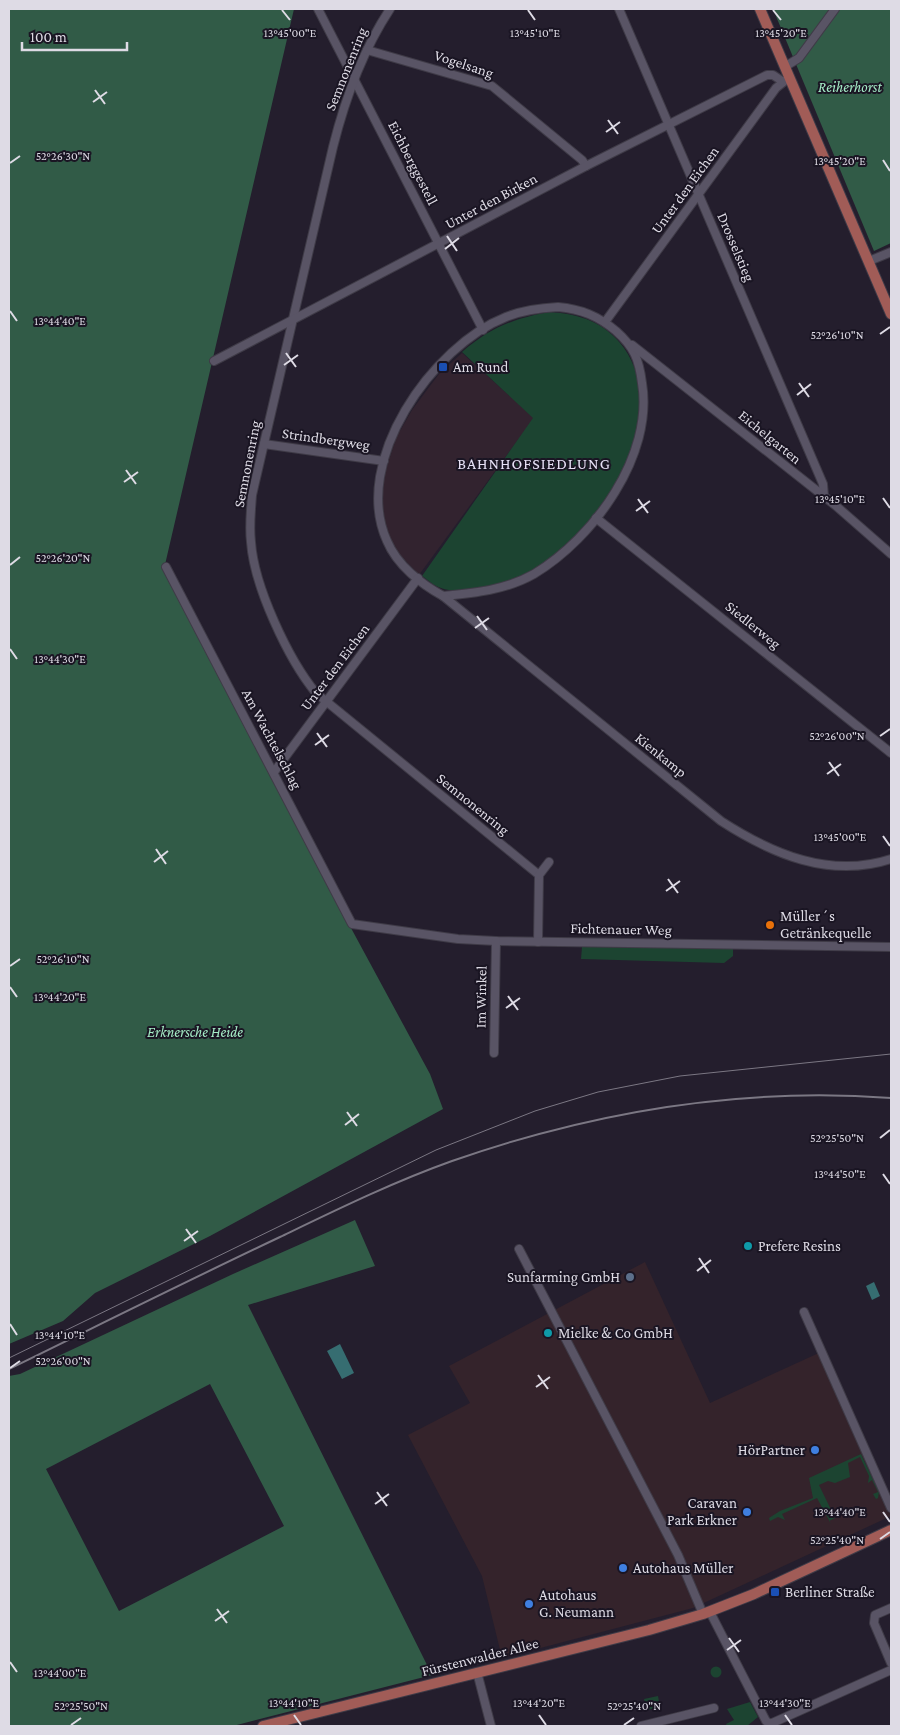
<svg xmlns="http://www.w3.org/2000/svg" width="900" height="1735" font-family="'Crimson Pro',serif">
	<rect width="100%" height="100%" fill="#241e2d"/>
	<path fill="#34232b" d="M645 1262 710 1403 821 1352 891 1508V1516L693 1608 502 1658 482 1576 408 1435 470 1403 449 1366Z"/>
	<path fill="#32232f" d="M462 353 534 418 419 575 396 551 385 525 382 498 385 472 396 438 412 410 439 374Z"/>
	<g fill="#1c4431">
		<path d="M549 312C580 314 605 322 624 348 674 420 599 527 538 567 521 578 502 585 482 588 469 590 453 593 441 588 434 586 428 580 422 576L533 418 462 352C490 328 512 319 549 312Z"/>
		<path d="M582 947 733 948V956L724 963 581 959Z"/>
		<path d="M861 1454 879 1492 878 1498 876 1499 873 1494 878 1492 872 1480 868 1483 869 1476 860 1457 848 1463 850 1477 835 1483 828 1481 819 1485 835 1518 829 1521 831 1524 817 1498 782 1514 785 1520 778 1517 770 1521 769 1518 780 1511 813 1498 809 1478Z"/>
		<circle cx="716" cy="1672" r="5.5"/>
		<path d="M658 1696 660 1707 647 1710 644 1699Z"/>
		<path d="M750 1702 758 1717 747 1726H727L726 1724 734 1720 727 1709Z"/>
	</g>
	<g fill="#315b47" fill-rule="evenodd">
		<path d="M9 9H294L164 569 351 928 430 1074 443 1109 210 1236 95 1293 63 1321 9 1344Z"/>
		<path d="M773 9H891V243L874 251Z"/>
		<path d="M355 1220 375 1266 248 1305 432 1675 233 1726H9V1376L20 1374 233 1274ZM210 1384 284 1526 119 1611 46 1469Z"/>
	</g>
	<g fill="#366d71">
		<path d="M874 1282 880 1296 872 1300 866 1286Z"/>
		<path d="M340 1344 354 1373 342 1379 327 1351Z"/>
	</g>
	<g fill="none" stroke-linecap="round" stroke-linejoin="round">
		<defs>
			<g id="minor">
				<path d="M318 9 483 330"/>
				<path d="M390 9C363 50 345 99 333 147L252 495C251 511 249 526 251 542 254 586 288 659 316 693L539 875 538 942"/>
				<path d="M619 9 823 484 824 496"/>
				<path d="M367 50 492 86 582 160 586 166"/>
				<path d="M786 66 799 58 835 9"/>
				<path d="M869 261 891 252"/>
				<path d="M558 307C581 309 598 316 616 331 634 347 639 359 642 383 654 455 594 538 534 574 506 590 475 593 443 596 421 584 397 565 387 541 351 462 432 346 506 317 523 310 540 308 558 307Z"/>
				<path d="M605 322 776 88 786 80"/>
				<path d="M632 345 835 505 891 554"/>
				<path d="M214 361 586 166 767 75H773L782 81"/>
				<path d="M264 444 384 461"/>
				<path d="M596 518 891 753"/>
				<path d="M166 567 352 924 458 939 496 941 891 947"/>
				<path d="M443 596 721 821C772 854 830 879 891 859"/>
				<path d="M274 772 418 578"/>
				<path d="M539 875 549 862"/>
				<path d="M494 1053 496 941"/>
				<path d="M519 1249 678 1555 703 1614"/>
				<path d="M804 1312 891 1508"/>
				<path d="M891 1608 875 1615 874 1623 891 1663"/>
				<path d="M710 1612 766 1721 770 1724 891 1670"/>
				<path d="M477 1672 491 1726"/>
				<path d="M641 1726 714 1708"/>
			</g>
			<g id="major">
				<path d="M760 9 891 314"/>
				<path d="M263 1726 649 1630 703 1614 754 1594 891 1530"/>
			</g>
		</defs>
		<use href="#minor" stroke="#3f3b47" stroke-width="10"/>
		<use href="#major" stroke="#3f3b47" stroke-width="12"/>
		<use href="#minor" stroke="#595465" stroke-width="8"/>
		<use href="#major" stroke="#a15c57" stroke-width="10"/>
		<path stroke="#7b7783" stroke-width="1" d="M9 1358 436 1150 535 1111 598 1092 680 1076 891 1054"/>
		<path stroke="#7b7783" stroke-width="2" d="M9 1369C99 1325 189 1280 280 1237 336 1210 393 1182 452 1161 592 1112 742 1087 891 1098"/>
	</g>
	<path fill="none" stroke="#dedbe5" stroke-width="2" d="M282 10 290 20M528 10 535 20M773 10 781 20M95 90 105 104M93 102 107 92M608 120 618 134M606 132 620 122M883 160 890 171M10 163 20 156M447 236 457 251M445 249 459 238M10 311 17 321M880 334 890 327M286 353 296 367M284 365 298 355M799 383 809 397M797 395 811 384M126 470 136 484M124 482 138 472M883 498 890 508M638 499 648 513M636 511 650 501M10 565 20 557M477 616 487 630M475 628 489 618M10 649 17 659M317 733 327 747M880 736 890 729M315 745 329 735M829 762 839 776M827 774 841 764M883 836 890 846M156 849 166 864M154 862 168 851M668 879 678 893M666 891 680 881M10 966 20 959M10 987 17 997M508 996 518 1010M506 1008 520 998M347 1112 357 1126M345 1125 359 1114M880 1138 890 1130M883 1174 890 1184M186 1229 196 1243M184 1241 198 1231M699 1258 709 1273M697 1271 711 1260M10 1324 17 1335M10 1368 20 1361M538 1375 548 1389M536 1387 550 1377M377 1492 387 1506M375 1504 389 1494M883 1512 890 1522M880 1539 890 1532M217 1609 227 1623M215 1621 229 1611M729 1638 739 1652M727 1650 741 1640M10 1662 17 1672M294 1715 301 1725M539 1715 546 1725M785 1715 792 1725M71 1725 81 1718M624 1725 634 1718"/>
	<g fill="#1a4fb4" stroke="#1a1523" stroke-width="2">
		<rect x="438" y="362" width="10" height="10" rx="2.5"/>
		<rect x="770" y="1587" width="10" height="10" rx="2.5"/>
	</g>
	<circle fill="#e8710a" stroke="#1a1523" stroke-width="2" cx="770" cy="925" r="5"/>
	<g fill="#0f9aa8" stroke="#1a1523" stroke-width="2">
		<circle cx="748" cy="1246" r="5"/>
		<circle cx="548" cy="1333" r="5"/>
	</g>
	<circle fill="#5c6f8a" stroke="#1a1523" stroke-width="2" cx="630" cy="1277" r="5"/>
	<g fill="#3f7fe0" stroke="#1a1523" stroke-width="2">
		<circle cx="815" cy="1450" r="5"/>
		<circle cx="747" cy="1512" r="5"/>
		<circle cx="623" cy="1568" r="5"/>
		<circle cx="529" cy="1604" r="5"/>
	</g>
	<g text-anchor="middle" stroke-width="4" stroke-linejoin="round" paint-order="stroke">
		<g font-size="15" fill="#dedbe5" stroke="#1a1523">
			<text transform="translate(464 64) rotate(18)" y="5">Vogelsang</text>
			<text transform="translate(346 69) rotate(-68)" y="5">Semnonenring</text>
			<text transform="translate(413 163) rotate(63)" y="5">Eichberggestell</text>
			<text transform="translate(685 190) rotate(-54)" y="5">Unter den Eichen</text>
			<text transform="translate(491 201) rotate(-28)" y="5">Unter den Birken</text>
			<text transform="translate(736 247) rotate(67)" y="5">Drosselstieg</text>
			<text transform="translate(770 437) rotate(39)" y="5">Eichelgarten</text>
			<text transform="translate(326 439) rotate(8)" y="5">Strindbergweg</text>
			<text transform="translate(247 464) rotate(-79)" y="5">Semnonenring</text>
			<text transform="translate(753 625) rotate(39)" y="5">Siedlerweg</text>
			<text transform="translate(335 667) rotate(-53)" y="5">Unter den Eichen</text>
			<text transform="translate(272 739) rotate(62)" y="5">Am Wachtelschlag</text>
			<text transform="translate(661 755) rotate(39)" y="5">Kienkamp</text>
			<text transform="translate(473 804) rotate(39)" y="5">Semnonenring</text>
			<text transform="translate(621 929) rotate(1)" y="5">Fichtenauer Weg</text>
			<text transform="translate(481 997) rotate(-89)" y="5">Im Winkel</text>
			<text transform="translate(480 1657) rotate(-14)" y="5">Fürstenwalder Allee</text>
		</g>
		<g font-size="15" font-style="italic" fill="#a5edc7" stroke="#1a1523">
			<text x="850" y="92">Reiherhorst</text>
			<text x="195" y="1037">Erknersche Heide</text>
		</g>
		<g font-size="15" fill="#dedbe5" stroke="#1a1523" text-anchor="start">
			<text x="453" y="372">Am Rund</text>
			<text x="780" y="921">Müller´s<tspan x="780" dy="17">Getränkequelle</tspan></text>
			<text x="758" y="1251">Prefere Resins</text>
			<text x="620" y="1282" text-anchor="end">Sunfarming GmbH</text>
			<text x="558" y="1338">Mielke &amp; Co GmbH</text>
			<text x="805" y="1455" text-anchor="end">HörPartner</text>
			<text x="737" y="1508" text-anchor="end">Caravan<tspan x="737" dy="17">Park Erkner</tspan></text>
			<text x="633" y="1573">Autohaus Müller</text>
			<text x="785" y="1597">Berliner Straße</text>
			<text x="539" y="1600">Autohaus<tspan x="539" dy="17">G. Neumann</tspan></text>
		</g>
		<g font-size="16" letter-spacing="1" fill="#e6e0f5" stroke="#1a1523">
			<text x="534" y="469">BAHNHOFSIEDLUNG</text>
		</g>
	</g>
	<g font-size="12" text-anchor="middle" fill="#dedbe5" stroke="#1a1523" stroke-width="4" stroke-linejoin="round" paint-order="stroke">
		<text x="290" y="37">13°45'00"E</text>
		<text x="535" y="37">13°45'10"E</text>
		<text x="781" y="37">13°45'20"E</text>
		<text x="63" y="160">52°26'30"N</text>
		<text x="840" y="165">13°45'20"E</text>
		<text x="60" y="325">13°44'40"E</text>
		<text x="837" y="339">52°26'10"N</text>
		<text x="840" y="503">13°45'10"E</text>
		<text x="63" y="562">52°26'20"N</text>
		<text x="60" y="663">13°44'30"E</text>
		<text x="837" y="740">52°26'00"N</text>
		<text x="840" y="841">13°45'00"E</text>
		<text x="63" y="963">52°26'10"N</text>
		<text x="60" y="1001">13°44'20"E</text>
		<text x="837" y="1142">52°25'50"N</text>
		<text x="840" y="1178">13°44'50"E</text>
		<text x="60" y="1339">13°44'10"E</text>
		<text x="63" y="1365">52°26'00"N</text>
		<text x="840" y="1516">13°44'40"E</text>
		<text x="837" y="1544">52°25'40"N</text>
		<text x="60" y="1677">13°44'00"E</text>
		<text x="294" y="1707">13°44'10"E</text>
		<text x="539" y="1707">13°44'20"E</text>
		<text x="785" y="1707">13°44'30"E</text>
		<text x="81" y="1710">52°25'50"N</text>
		<text x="634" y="1710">52°25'40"N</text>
	</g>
	<rect width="900" height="1735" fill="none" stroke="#dedbe5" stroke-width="20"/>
	<path d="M22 42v8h105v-8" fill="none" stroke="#dedbe5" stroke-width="2.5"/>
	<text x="30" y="42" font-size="15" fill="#dedbe5" stroke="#1a1523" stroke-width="4" paint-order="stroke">100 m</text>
</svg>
